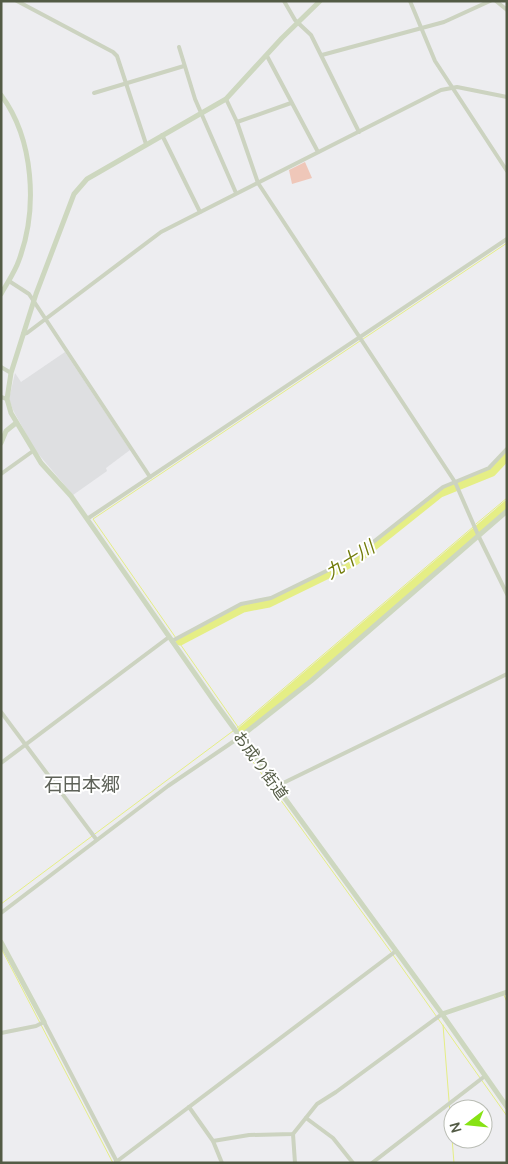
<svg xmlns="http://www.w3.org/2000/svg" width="508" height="1164" font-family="Manrope,'Noto Sans JP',sans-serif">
	<rect width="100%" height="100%" fill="#ededf0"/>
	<path fill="#dedfe1" d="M65 352 130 450 106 468 107 471 73 495 35 450 13 410 9 399 15 373 21 382Z"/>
	<path fill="#efc7b9" d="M305 162 312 178 292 184 289 170Z"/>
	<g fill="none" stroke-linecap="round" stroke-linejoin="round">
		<g stroke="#e5ee85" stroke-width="1">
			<path d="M363 339 507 243"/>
			<path d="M476 524 507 498"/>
			<path d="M238 727 93 519 360 341"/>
			<path d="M236 729 473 527"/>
			<path d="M243 744V748L391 952"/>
			<path d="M1 904 233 731"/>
			<path d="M1 948 113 1163"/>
			<path d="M393 955 507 1116"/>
			<path d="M504 995 507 1002"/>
			<path d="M443 1025 454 1163"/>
		</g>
		<g stroke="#e5ee85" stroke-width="9">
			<path d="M180 641 243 608 269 603 355 561 440 493 492 472 507 456"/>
			<path d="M242 731 507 505"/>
		</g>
		<g stroke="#ccd3c0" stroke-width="4">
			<path d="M17 1 113 52 117 56 146 144"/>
			<path d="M284 1 295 20 311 35 359 132"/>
			<path d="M410 1 435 61 507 171"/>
			<path d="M496 1 507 10"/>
			<path d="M179 47 195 99 236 193"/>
			<path d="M322 55 444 22 490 1"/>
			<path d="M267 56 318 152"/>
			<path d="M94 93 184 66"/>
			<path d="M226 99 237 122 258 183 455 482 479 537 507 594"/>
			<path d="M237 122 291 103"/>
			<path d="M162 135 200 212"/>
			<path d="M9 281 29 294 150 477"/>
			<path d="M23 334 27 333 161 232 441 90 457 87 507 97"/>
			<path d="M1 367 11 373"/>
			<path d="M1 397 7 399"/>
			<path d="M1 474 33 451"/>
			<path d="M87 519 507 239"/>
			<path d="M172 641 241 604 271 598 353 558 443 487 489 468 507 449"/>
			<path d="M1 712 96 839"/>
			<path d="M1 763 169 637"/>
			<path d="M277 786 507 674"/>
			<path d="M1 913 168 786 240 737"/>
			<path d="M1 1033 36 1026 44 1022 117 1162"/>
			<path d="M189 1107 213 1141 222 1163"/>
			<path d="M306 1118 333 1138 353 1163"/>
			<path d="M293 1134 295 1163"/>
			<path d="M213 1141 249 1135 293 1134 317 1104 336 1092 442 1014"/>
			<path d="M116 1162 396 951"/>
			<path d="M372 1163 485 1076"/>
		</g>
		<g stroke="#cdd7bf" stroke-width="5">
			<path d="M320 1 282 38 226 99 87 179 74 194 36 294 11 373 7 399 11 413 41 463 71 496 214 701 442 1014 507 1107"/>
			<path d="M1 95C34 139 38 209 19 260 15 272 7 283 1 294"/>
			<path d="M1 443 6 431 16 423"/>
			<path d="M240 737 311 681 507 511"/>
			<path d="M1 942 44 1022"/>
			<path d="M442 1014 507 992"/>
			<path d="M117 1162V1163"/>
		</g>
	</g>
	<g text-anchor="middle" stroke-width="4" stroke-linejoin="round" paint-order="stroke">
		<g font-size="16" fill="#535b45" stroke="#fff">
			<text transform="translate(261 765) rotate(54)" y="6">お成り街道</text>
		</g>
		<g font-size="18" font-style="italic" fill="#727c0b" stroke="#fff">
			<text transform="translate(350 560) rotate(-32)" y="6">九十川</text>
		</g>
		<g font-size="19" fill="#5e6259" stroke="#fff">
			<text x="82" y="791">石田本郷</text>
		</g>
	</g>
	<rect width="508" height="1164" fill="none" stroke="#535b45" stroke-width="5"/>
	<g transform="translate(468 1124) rotate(254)"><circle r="24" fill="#ffffff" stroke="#babdb5"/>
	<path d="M0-4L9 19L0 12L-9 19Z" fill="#87e214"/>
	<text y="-8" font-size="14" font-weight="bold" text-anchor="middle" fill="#535b45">N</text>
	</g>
</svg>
